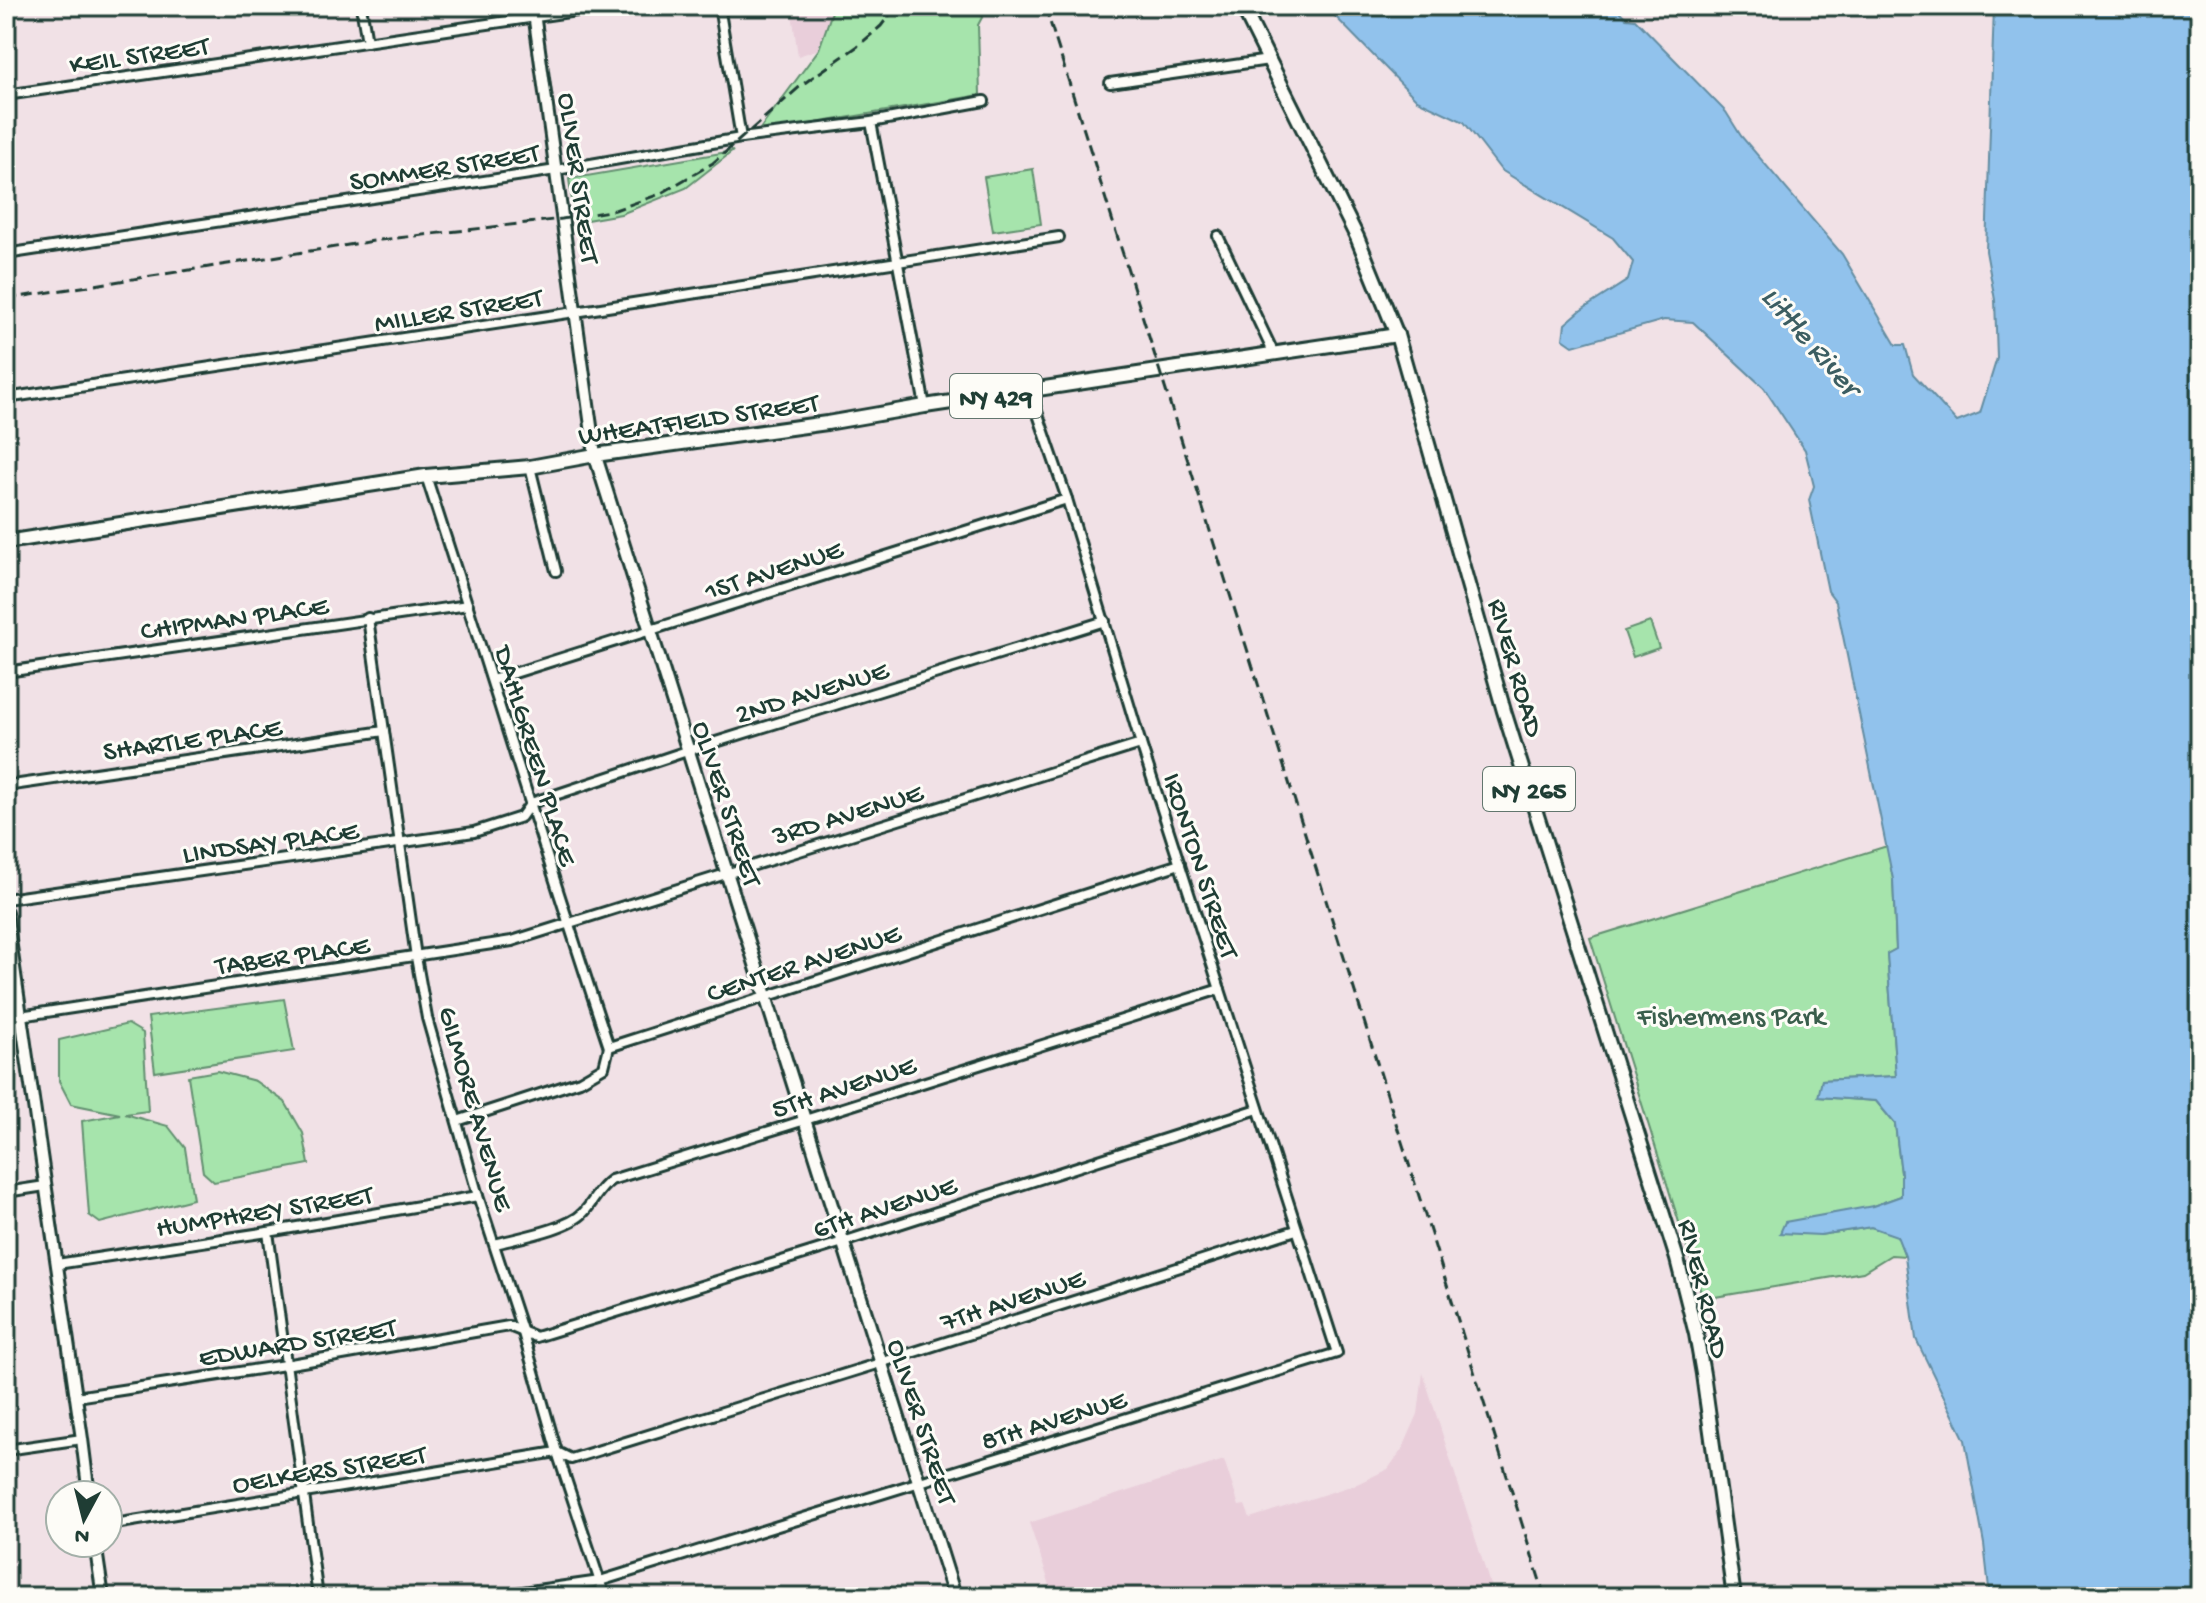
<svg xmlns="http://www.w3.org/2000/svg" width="2206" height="1603" font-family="'Gochi Hand',sans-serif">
	<rect width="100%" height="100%" fill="#f1e1e6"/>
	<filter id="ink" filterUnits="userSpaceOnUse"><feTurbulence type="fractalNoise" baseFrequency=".0125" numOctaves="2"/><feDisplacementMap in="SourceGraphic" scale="16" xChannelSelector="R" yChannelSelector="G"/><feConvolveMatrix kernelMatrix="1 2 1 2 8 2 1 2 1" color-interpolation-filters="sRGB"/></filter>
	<g filter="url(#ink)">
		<g fill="#e9ceda">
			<path d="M791 6H834L819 49 798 56Z"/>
			<path d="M1423 1373 1494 1597H1054L1029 1523 1224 1460 1239 1506 1245 1505 1250 1518 1357 1484 1388 1469 1403 1448 1418 1414Z"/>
		</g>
		<g fill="#a6e4ac" stroke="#629070" stroke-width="2">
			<path d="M834 6H988L978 25 980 95 757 133 819 49Z"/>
			<path d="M733 151 686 188 621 214 575 222 569 179Z"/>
			<path d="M1033 169 1041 224 993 231 984 177Z"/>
			<path d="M1650 622 1659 648 1633 657 1624 631Z"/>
			<path d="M1887 846 1893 879 1896 949 1887 954 1896 1076 1822 1080 1819 1097 1876 1101 1895 1124 1901 1173V1196L1873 1206 1820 1235 1871 1227 1897 1235 1905 1256 1891 1255 1863 1272 1703 1299 1590 938Z"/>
			<path d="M284 999 294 1051 155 1072 148 1017Z"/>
			<path d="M128 1024 143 1033 148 1111 125 1114 168 1126 185 1148 193 1199 100 1223 89 1215 82 1121 120 1114 71 1104 59 1081V1040Z"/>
			<path d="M217 1071 255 1081 285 1102 303 1133 309 1164 214 1182 203 1172 188 1076Z"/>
		</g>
		<path fill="#91c2ec" stroke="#638da2" stroke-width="2" d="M1328 6H1614L1626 18 1635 19 1726 112 1741 136 1842 254 1896 345H1905L1913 374 1957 422 1980 413 1997 358 1995 300 1986 251 1994 6H2200V1597H1990L1984 1544 1965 1440 1916 1339 1905 1256 1897 1236 1871 1227 1820 1235 1780 1233 1785 1222 1873 1206 1901 1196V1173L1895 1124 1876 1101 1818 1097 1822 1080 1896 1076 1887 954 1896 949 1893 879 1836 602 1828 591 1809 500 1814 486 1805 450 1764 388 1693 322 1664 320 1573 346 1563 339 1565 324 1580 311 1628 280 1633 262 1613 238 1501 170 1464 122 1417 100 1326 7Z"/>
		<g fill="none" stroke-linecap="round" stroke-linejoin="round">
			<defs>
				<g id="minor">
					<path d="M361 6 367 42"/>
					<path d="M719 6 741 138"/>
					<path d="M1110 83 1269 60"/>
					<path d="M6 95 610 6"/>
					<path d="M871 122 925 406"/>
					<path d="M1218 236 1274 354"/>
					<path d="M6 254 556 170 741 138 871 122 984 101"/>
					<path d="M6 398 575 312 1059 237"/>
					<path d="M530 467 556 571"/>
					<path d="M426 476C488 666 546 858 609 1047"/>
					<path d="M368 618 416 957 427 1018 478 1196 523 1333 557 1452 605 1597"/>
					<path d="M6 672 468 605"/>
					<path d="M492 680 1067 499"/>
					<path d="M6 786 384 731"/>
					<path d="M6 899 474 832 521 817 531 803 687 751 1105 621"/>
					<path d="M20 1016 512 941 1141 744"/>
					<path d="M457 1121 580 1081 604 1067 609 1047 1180 864"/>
					<path d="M6 1192 45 1186"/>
					<path d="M268 1232 318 1597"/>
					<path d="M495 1244C517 1238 568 1229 583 1213 594 1202 597 1190 611 1180L786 1126 1220 989"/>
					<path d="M57 1264 268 1232 478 1196"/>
					<path d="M76 1397 285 1365 509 1326 536 1337 843 1242 1258 1109"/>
					<path d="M6 1450 82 1439"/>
					<path d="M108 1525 557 1452 571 1459 880 1363 1296 1230"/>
					<path d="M488 1597 600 1581 1337 1353 1141 744 1067 499 1030 391"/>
				</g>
				<g id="tertiary">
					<path d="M533 6 595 455"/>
					<path d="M6 912 82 1439 89 1495"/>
					<path d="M95 1543 103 1597"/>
				</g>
				<path id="secondary" d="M595 455 955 1597"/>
				<g id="primary">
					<path d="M1242 6 1357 237 1397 335 1504 711 1677 1259 1696 1334 1703 1374 1734 1597"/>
					<path d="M6 542 426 476 530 467 595 455 827 423 925 406 1397 335"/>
				</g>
			</defs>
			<use href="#minor" stroke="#1f3d34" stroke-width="14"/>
			<use href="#tertiary" stroke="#1f3d34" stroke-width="16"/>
			<use href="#secondary" stroke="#1f3d34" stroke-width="17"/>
			<use href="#primary" stroke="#1f3d34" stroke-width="18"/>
			<use href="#minor" stroke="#fdfcf7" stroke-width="8"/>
			<use href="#tertiary" stroke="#fdfcf7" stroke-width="10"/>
			<use href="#secondary" stroke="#fdfcf7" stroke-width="11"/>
			<use href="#primary" stroke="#fdfcf7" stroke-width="12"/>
			<g stroke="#1f3d34" stroke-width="3" stroke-dasharray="12 6" stroke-linecap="butt">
				<path d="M1045 6 1545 1597"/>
				<path d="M6 299 380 240 562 219 615 210 660 194 713 163 803 84 858 46 881 26 896 6"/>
			</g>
		</g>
	</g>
	<g text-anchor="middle" stroke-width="6" stroke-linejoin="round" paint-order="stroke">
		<g fill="#fdfcf7" stroke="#62766e" stroke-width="2">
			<rect x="950" y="374" width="92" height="44" rx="6"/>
			<rect x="1483" y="767" width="92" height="44" rx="6"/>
		</g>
		<g font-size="26" font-weight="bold" fill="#1f3d34">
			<text x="996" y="405">NY 429</text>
			<text x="1529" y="798">NY 265</text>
		</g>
		<g font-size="28" fill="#1f3d34" stroke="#fdfcf7">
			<text transform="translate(139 53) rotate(-8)" y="10">KEIL STREET</text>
			<text transform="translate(444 165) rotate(-9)" y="10">SOMMER STREET</text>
			<text transform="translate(581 178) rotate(82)" y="10">OLIVER STREET</text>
			<text transform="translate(458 308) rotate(-9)" y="10">MILLER STREET</text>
			<text transform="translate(698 417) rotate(-8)" y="10">WHEATFIELD STREET</text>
			<text transform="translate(773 568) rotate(-18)" y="10">1ST AVENUE</text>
			<text transform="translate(234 616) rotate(-8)" y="10">CHIPMAN PLACE</text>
			<text transform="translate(1518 667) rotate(74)" y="10">RIVER ROAD</text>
			<text transform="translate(811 690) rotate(-17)" y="10">2ND AVENUE</text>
			<text transform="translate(192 737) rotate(-8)" y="10">SHARTLE PLACE</text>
			<text transform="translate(538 755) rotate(73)" y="10">DAHLGREEN PLACE</text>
			<text transform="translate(729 803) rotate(72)" y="10">OLIVER STREET</text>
			<text transform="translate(847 812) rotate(-17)" y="10">3RD AVENUE</text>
			<text transform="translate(270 840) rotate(-8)" y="10">LINDSAY PLACE</text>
			<text transform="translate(1203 865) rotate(72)" y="10">IRONTON STREET</text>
			<text transform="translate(292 953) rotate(-8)" y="10">TABER PLACE</text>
			<text transform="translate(803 961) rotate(-18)" y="10">CENTER AVENUE</text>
			<text transform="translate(843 1085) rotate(-18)" y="10">5TH AVENUE</text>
			<text transform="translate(478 1108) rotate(74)" y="10">GILMORE AVENUE</text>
			<text transform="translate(884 1205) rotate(-18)" y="10">6TH AVENUE</text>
			<text transform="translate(264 1209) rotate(-9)" y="10">HUMPHREY STREET</text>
			<text transform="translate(1706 1288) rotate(76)" y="10">RIVER ROAD</text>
			<text transform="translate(1012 1298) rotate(-18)" y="10">7TH AVENUE</text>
			<text transform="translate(297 1340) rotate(-9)" y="10">EDWARD STREET</text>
			<text transform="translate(1053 1418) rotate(-17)" y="10">8TH AVENUE</text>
			<text transform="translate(924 1421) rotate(72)" y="10">OLIVER STREET</text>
			<text transform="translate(329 1467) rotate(-9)" y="10">OELKERS STREET</text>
		</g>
		<g font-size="28" fill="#3a5e4c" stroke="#fdfcf7">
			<text x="1731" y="1024">Fishermens Park</text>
		</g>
		<g font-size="30" font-style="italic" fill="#3c5e62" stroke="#fdfcf7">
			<text transform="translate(1812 340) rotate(49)" y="10">Little River</text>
		</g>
	</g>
	<rect width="2206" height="1603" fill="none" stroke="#fdfcf7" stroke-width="32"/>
	<rect x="16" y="16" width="2174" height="1571" fill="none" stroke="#1f3d34" stroke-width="3" filter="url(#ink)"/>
	<g transform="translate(84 1519) rotate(187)"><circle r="38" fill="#fdfcf7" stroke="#a4b0a9" stroke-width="2"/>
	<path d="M0-6L14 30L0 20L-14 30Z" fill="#1f3d34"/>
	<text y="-12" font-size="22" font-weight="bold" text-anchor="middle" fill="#1f3d34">N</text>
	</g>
</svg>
